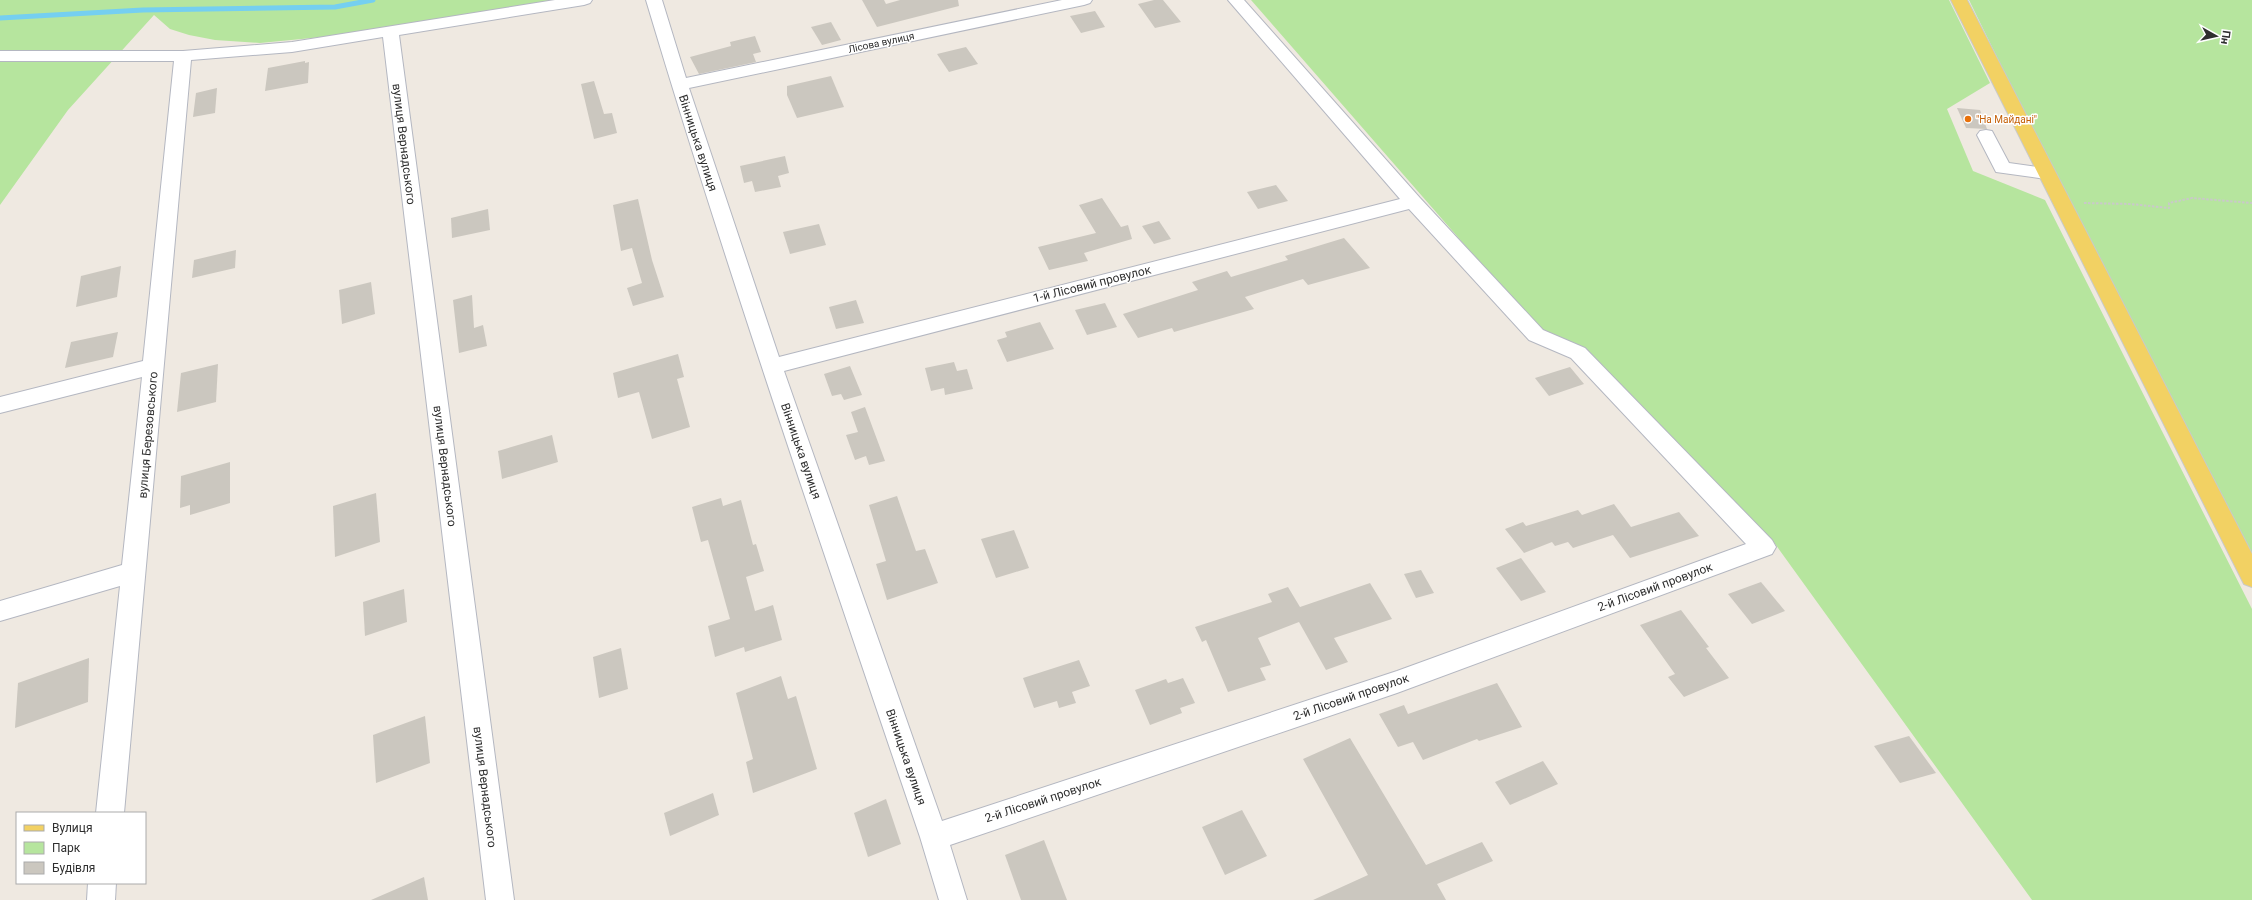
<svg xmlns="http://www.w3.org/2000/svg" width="2252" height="900" font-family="Roboto,sans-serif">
	<rect width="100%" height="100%" fill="#efe9e1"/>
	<g fill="#b6e59e">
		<path d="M0 0H584L395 30 260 43 215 40 189 35 170 29 154 15 68 110 0 205Z"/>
		<path d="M1251 0H1949L1990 83 1947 109 1973 171 2045 200 2252 609V900H2032L1773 541 1582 348 1538 329Z"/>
		<path d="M1969 0H2252V556L2068 202Z"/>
	</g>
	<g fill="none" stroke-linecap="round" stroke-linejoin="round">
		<path stroke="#75cff0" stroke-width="5" d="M0 18 143 10 335 7 373 0"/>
	</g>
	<g fill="#cbc7bf">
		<path d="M862 0H884L886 4 900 0H958L959 6 877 27Z"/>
		<path d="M1154 0H1163L1181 22 1155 28 1138 4Z"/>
		<path d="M1095 11 1105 27 1081 33 1070 16Z"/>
		<path d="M831 22 841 40 822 45 811 27Z"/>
		<path d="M755 36 761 52 753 54 756 62 699 74 690 57 731 46 730 42Z"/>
		<path d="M966 47 978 64 949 72 937 54Z"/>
		<path d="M305 61V63L309 62 308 83 265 91 268 68Z"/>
		<path d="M831 76 844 107 797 118 787 95V86Z"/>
		<path d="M594 81 604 114 612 113 617 133 594 139 581 84Z"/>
		<path d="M217 88 215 113 193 117 196 93Z"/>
		<path d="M1957 108 1980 110 1987 129 1966 128Z"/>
		<path d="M785 156 789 173 778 176 781 187 755 192 752 181 744 183 740 166Z"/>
		<path d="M1276 185 1288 201 1258 209 1247 192Z"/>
		<path d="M1102 198 1121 227 1128 225 1132 239 1084 253 1088 261 1049 270 1038 247 1096 233 1079 205Z"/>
		<path d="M638 199 652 260 664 297 633 306 627 288 642 283 632 248 621 251 613 205Z"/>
		<path d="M488 209 490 230 452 238 451 218Z"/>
		<path d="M1159 221 1171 239 1154 244 1142 226Z"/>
		<path d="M819 224 826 245 790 254 783 232Z"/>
		<path d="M1344 238 1370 268 1308 285 1303 279 1245 297 1254 309 1174 332 1172 328 1138 338 1123 314 1198 290 1192 282 1227 271 1231 277 1288 260 1285 256Z"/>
		<path d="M236 250 235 268 192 278 194 260Z"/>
		<path d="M121 266 117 297 76 307 81 276Z"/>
		<path d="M371 282 375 314 342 324 339 290Z"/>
		<path d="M472 295 474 328 483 325 487 346 459 353 453 300Z"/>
		<path d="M856 300 864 323 836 329 829 307Z"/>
		<path d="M1105 303 1117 327 1087 335 1075 310Z"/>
		<path d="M1040 322 1054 349 1007 362 997 340 1007 337 1005 332Z"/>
		<path d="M118 332 113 357 65 368 71 342Z"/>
		<path d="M678 354 684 377 677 379 690 427 652 439 639 392 618 398 613 373Z"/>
		<path d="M954 362 957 371 967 369 973 389 945 395 944 388 931 391 925 368Z"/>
		<path d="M218 364 216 402 177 412 181 373Z"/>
		<path d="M850 366 862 395 844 400 841 394 832 396 824 374Z"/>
		<path d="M1570 367 1584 384 1549 396 1535 378Z"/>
		<path d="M865 407 885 461 869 465 866 456 855 460 846 435 858 432 851 412Z"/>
		<path d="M552 435 558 462 502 479 498 451Z"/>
		<path d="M230 462V503L190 515V505L180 508 181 476Z"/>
		<path d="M376 493 380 542 335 557 333 506Z"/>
		<path d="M897 496 916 551 925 549 938 583 887 600 876 564 886 561 869 505Z"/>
		<path d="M721 498 723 506 741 500 753 545 756 544 764 571 746 577 755 611 773 605 782 640 745 652 744 647 715 657 708 626 730 619 708 540 701 542 692 507Z"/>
		<path d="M1614 504 1631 527 1679 512 1699 536 1630 558 1613 535 1573 548 1568 542 1555 546 1552 542 1524 553 1505 529 1523 522 1526 526 1578 510 1582 515Z"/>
		<path d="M1014 530 1029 568 996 578 981 539Z"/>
		<path d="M1521 558 1546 592 1521 601 1496 568Z"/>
		<path d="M1421 570 1434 593 1416 598 1404 574Z"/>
		<path d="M1761 582 1785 611 1752 624 1728 594Z"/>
		<path d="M1370 583 1392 619 1334 638 1348 662 1326 670 1299 622 1258 638 1271 665 1260 668 1266 680 1228 692 1206 640 1202 642 1195 627 1272 602 1268 594 1288 587 1300 607Z"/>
		<path d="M404 589 407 622 365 636 363 602Z"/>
		<path d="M1681 610 1709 647 1706 648 1729 678 1684 697 1668 677 1675 674 1640 625Z"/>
		<path d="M621 648 628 689 599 698 593 657Z"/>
		<path d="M89 658 88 702 15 728 18 683Z"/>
		<path d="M1079 660 1090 686 1072 692 1076 703 1059 708 1057 701 1034 708 1023 678Z"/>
		<path d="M781 676 788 699 796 696 817 769 753 793 746 762 753 759 736 693Z"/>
		<path d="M1183 678 1195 703 1180 708 1182 713 1150 725 1135 690 1166 679 1168 683Z"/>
		<path d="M1497 683 1522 727 1479 741 1477 739 1423 760 1413 742 1398 747 1379 714 1404 705 1408 714Z"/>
		<path d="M425 716 430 763 376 783 373 735Z"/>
		<path d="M1909 736 1936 773 1900 783 1874 746Z"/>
		<path d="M1350 738 1426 865 1482 842 1493 861 1437 884 1446 900H1313L1368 875 1303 759Z"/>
		<path d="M1543 761 1558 784 1510 805 1495 782Z"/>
		<path d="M713 793 719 815 670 836 664 813Z"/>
		<path d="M886 799 901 844 868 857 854 813Z"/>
		<path d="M1242 810 1267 856 1225 875 1202 827Z"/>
		<path d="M1044 840 1067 900H1021L1005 855Z"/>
		<path d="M424 877 428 900H371Z"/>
	</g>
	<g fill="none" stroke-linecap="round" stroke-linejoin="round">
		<defs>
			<g id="minor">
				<path d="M555 0H592L590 3 584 5 399 35 514 900H486L383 37 292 52 191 60 124 813H96L120 586 0 621V601L122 565 142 377 0 413V397L143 361 174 61H0V51H183L292 42Z"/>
				<path d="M646 0H662L686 78 1062 0H1092L1090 3 1084 5 689 88 779 357 1400 199 1228 0H1244L1420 198 1543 330 1585 348 1772 540 1776 547 1772 554 1397 693 950 845 967 900H939L920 837C826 559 730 281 646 0ZM1409 209 1529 340 1571 358 1746 544 1397 671 942 821 784 371Z"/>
				<path d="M1986 130 1992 131 2009 163 2052 169 2055 173 2052 177 2046 179 1996 172 1977 135 1980 131Z"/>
				<path d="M88 883H116L115 900H87Z"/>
			</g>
			<path id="major" d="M1951 0H1967L2252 554V587L2244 584Z"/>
		</defs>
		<use href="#minor" stroke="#b4b7c1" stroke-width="2"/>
		<use href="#major" stroke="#c9c9c9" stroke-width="2"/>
		<path stroke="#c9c9c9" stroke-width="2" stroke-dasharray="2.5 1.5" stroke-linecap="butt" d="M2084 203 2130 204 2169 208V203L2192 198 2252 203"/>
		<use href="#minor" fill="#fff" fill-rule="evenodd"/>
		<use href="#major" fill="#f2d163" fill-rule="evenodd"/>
	</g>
	<circle fill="#e8710a" stroke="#fff" stroke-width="1.5" cx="1968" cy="119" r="4"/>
	<g text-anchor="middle" stroke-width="3" stroke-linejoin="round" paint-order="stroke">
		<g font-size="10" fill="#2e2e2e" stroke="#fff">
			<text transform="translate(881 42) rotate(-12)" y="4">Лісова вулиця</text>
		</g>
		<g font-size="10" fill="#c56008" stroke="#fff" text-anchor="start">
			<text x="1976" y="123">"На Майдані"</text>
		</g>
		<g font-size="12" fill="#2e2e2e" stroke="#fff">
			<text transform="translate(698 143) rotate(72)" y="4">Вінницька вулиця</text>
			<text transform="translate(404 144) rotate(83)" y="4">вулиця Вернадського</text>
			<text transform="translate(1092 284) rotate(-14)" y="4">1-й Лісовий провулок</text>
			<text transform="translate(148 435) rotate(-85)" y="4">вулиця Березовського</text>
			<text transform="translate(801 451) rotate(71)" y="4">Вінницька вулиця</text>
			<text transform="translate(445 466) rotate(83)" y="4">вулиця Вернадського</text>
			<text transform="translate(1655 587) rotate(-20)" y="4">2-й Лісовий провулок</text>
			<text transform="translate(1351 697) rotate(-19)" y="4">2-й Лісовий провулок</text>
			<text transform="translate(906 757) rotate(71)" y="4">Вінницька вулиця</text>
			<text transform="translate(485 787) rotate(83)" y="4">вулиця Вернадського</text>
			<text transform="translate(1043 800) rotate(-18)" y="4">2-й Лісовий провулок</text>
		</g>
	</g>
	<rect x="16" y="812" width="130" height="72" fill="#ffffff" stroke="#ababab"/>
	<rect x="24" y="825" width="20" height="6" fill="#f2d163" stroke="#ababab"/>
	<text x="52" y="832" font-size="12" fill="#2e2e2e">Вулиця</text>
	<rect x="24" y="842" width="20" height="12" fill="#b6e59e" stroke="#ababab"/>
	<text x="52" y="852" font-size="12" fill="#2e2e2e">Парк</text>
	<rect x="24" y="862" width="20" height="12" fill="#cbc7bf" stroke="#ababab"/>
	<text x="52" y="872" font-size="12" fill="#2e2e2e">Будівля</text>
	<g transform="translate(2216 36) rotate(98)" stroke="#ffffff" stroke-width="3" paint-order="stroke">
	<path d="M0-3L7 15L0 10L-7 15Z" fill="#2e2e2e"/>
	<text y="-6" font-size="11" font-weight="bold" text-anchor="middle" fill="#2e2e2e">Пн</text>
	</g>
</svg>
